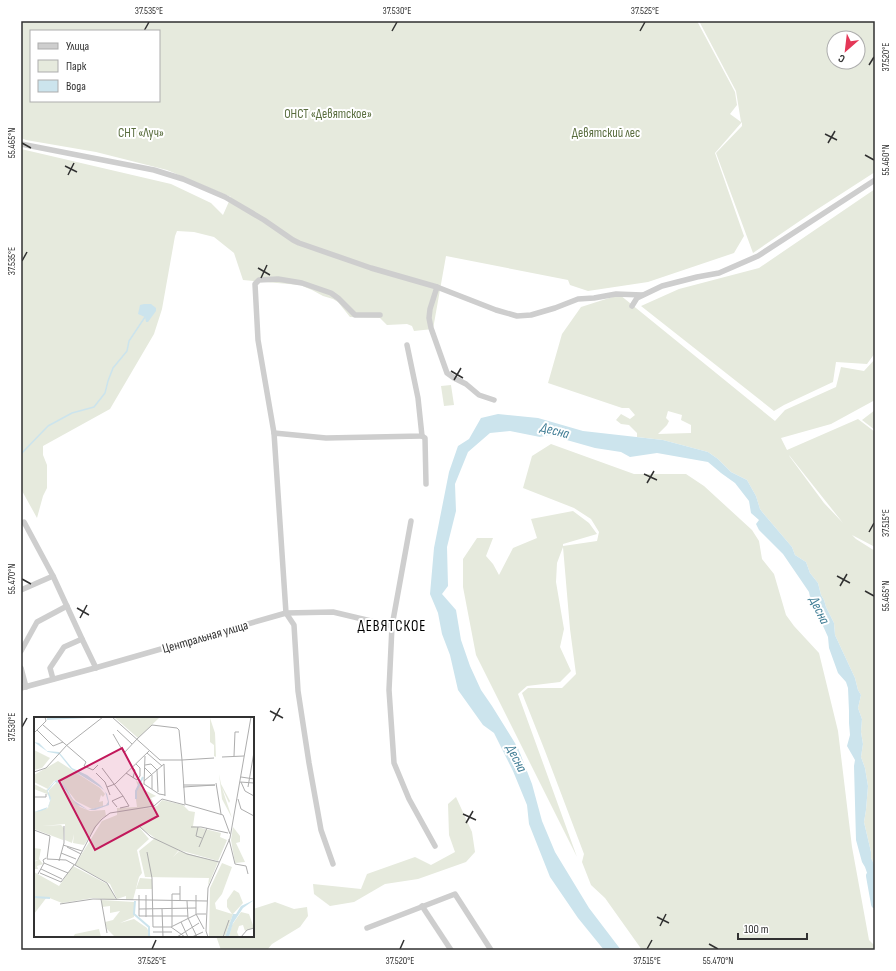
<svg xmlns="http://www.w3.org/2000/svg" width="896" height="971" font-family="'Sofia Sans Condensed',sans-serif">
	<rect width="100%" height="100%" fill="#fff"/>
	<g fill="#e6eadd" fill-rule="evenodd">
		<path d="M21 21H697L735 92 737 105 730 114 741 122 736 91 699 21H875V172L810 214 753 253 716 153 742 126V122L715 153 744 236 734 253 648 282 588 291 570 285 568 280 446 256 433 329 414 331 412 326 407 324 387 325 380 318 350 317 338 302 333 299 323 296 312 290 300 285 243 280 234 253 214 237 194 232 177 231 175 236 162 309 154 334 110 409 43 446V455L47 465V488L43 496 37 518 21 489V149L171 184 211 203 223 215 231 197 167 170 96 152 26 140 21 138ZM31 31H159V101H31ZM834 38H858V62H834Z"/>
		<path d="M875 189V353L867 364 836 362 833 382 784 405 774 411 641 306 679 289 759 268Z"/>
		<path d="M620 295 775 421 785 410 836 387 841 367 864 371 875 359V400L831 424 781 438 787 450 858 419 875 432V547L852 535 856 539 875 551V866L871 858V852L864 822 866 810 868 786 865 768 861 757 863 744 861 732 862 719 858 708 861 695 858 690 855 678 835 635 834 623 826 607 824 600 821 595 818 583 810 573 806 562 795 555 792 547 763 513 760 509 756 496 747 480 731 472 718 459 708 452 663 440 637 437V433L629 425 621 424 616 420 621 414 630 419 635 415 629 408H622L548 383 562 334 581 307 606 299ZM668 411 682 415 681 420 691 425V433L658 434 667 425 669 421 666 418ZM789 455 843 523 824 503 790 457Z"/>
		<path d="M451 385 454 405 444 406 441 386Z"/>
		<path d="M875 410V430L862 420Z"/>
		<path d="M551 444 634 474H686L704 486 752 530 759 541 762 559 774 574 786 615 794 626 819 653 838 731 852 847 869 940 875 946V950H642L605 898 591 885 582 862 584 854 545 751 522 693 528 688H562L576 674 570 629 563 547 557 563 556 582 564 629 560 647 571 671 560 682 527 686 518 694 577 857 476 655 463 587V559L477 538H493L486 556 493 564 499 575 513 548 537 538 531 519 573 511 589 523 597 534 563 544V546L597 541 599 532 591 519 574 508 523 488 532 456Z"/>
		<path d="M456 797 472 832 475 852 466 862 418 879 385 884 354 902 330 906 314 894 313 884 361 889 367 874 415 857 431 865 455 852 449 835 448 804Z"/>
		<path d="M275 902 294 909 307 907 308 916 300 927 272 944 267 950H221L216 936H253V909Z"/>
	</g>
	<g fill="#cce4ed">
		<path d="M144 304H151L156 308V311L148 322H146L145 317 138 314 140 305Z"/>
		<path d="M498 414 538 418 583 431 663 440 708 452 718 459 731 472 747 480 756 496 760 509 763 513 792 547 795 555 806 562 810 573 818 583 821 595 824 600 826 607 834 623 835 635 855 678 858 690 861 695 858 708 862 719 861 732 863 744 861 757 865 768 868 786 866 810 864 822 871 852V858L875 866V896L865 867 862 862 856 840 854 766 855 760 847 746 850 735 849 723V711L848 688 846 682 838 673 829 648 828 637 810 597 809 592 783 554 759 530 756 524 759 520 751 513 749 501 735 483 721 473 708 462 657 453 630 457 621 452 595 448 549 435 540 437 510 431 490 433 468 452 455 484 456 511 447 547 448 586 442 594 456 610 461 640 470 666 481 690 492 706 518 748 532 784 542 821 555 852 589 908 621 950H604L578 918 550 877 529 824 527 805 513 771 494 733 483 725 458 690 450 655 442 634 438 613 430 594 434 548 449 472 458 446 469 439 481 418Z"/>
	</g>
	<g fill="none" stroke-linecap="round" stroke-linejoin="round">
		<path stroke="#cce4ed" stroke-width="1.5" d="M21 454 48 426 72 413 94 407 105 393 108 381 113 368 127 351 129 341 145 317"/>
		<path stroke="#cce4ed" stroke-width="8" d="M870 876 875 904"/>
		<g stroke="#cecece" stroke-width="5.5">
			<path d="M21 144 154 170 183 179 225 197 264 220 293 240 299 243 371 268 437 287 496 310 517 316 531 315 555 308 578 299 594 298 616 294 642 295"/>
			<path d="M437 287 430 309 429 318 431 328 447 373 454 378 466 384 479 395 494 400"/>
			<path d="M632 306 637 298 662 286 697 277 719 273 758 256 875 180"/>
			<path d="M274 433 258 340 255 284 259 280 278 279 302 283 331 293 338 298 355 315H380"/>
			<path d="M422 436 425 438 426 484"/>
			<path d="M411 521 392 626 389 690 394 763 409 799 435 846"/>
			<path d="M21 523 24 522 53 576 82 639 96 668"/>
			<path d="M21 590 53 576"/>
			<path d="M21 651 37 622 67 606"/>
			<path d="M21 668 26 687"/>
			<path d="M53 679 50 668 64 647 82 639"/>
			<path d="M21 688 95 668 286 613 333 612 392 626"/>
			<path d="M333 864 321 830 309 763 298 691 294 625 286 613 274 433 326 438 422 436 418 398 407 345"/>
			<path d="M422 906 451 950"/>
			<path d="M367 928 455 894 491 950"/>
		</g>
	</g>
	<path fill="none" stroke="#313131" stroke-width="1.5" d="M144 31 149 22M392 31 397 22M640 31 645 22M869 65 874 57M825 134 837 140M22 143 31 148M828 143 835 131M865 155 874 160M65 166 77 172M68 175 74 163M22 261 27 252M258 268 270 275M261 278 267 265M451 371 463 378M454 380 461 368M644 474 657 480M647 483 654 471M869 532 874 523M837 576 850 583M22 579 31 584M840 586 847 574M865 591 874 596M77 608 89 615M80 618 87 605M270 711 283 718M273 721 280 708M22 727 27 718M463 814 476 820M466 823 473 811M657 917 669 923M660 926 666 914M709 944 718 949M152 949 156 940M400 949 404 940M647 949 652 940"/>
	<g text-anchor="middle" stroke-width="4" stroke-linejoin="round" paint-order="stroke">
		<g font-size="13" fill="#596d3e" stroke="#fff">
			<text x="328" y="118">ОНСТ «Девятское»</text>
			<text x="141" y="137">СНТ «Луч»</text>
			<text x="606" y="137">Девятский лес</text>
		</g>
		<g font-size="13" fill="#313131" stroke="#fff">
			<text transform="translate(205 636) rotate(-16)" y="5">Центральная улица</text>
		</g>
		<g font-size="14" font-style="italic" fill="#3e7c94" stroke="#fff">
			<text transform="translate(555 430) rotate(15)" y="5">Десна</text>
			<text transform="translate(820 610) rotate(64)" y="5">Десна</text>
			<text transform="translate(517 758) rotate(63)" y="5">Десна</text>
		</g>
		<g font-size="15" letter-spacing="1" fill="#000" stroke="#fff">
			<text x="392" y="631">ДЕВЯТСКОЕ</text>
		</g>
	</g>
	<g transform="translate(34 717)">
		<rect width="220" height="220" fill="#fff"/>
		<path d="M80 0H124L125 1 104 21ZM176 1 181 16 182 40 180 39V28L176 25ZM0 33 16 41 8 51 0 53ZM24 44 66 71 71 77 69 80 67 78 65 85 69 84V89L58 92 42 84 28 66 23 63 20 64 13 73 15 77V73L23 65 46 90 56 94 71 93 72 99 68 101 50 128 39 126 40 117 38 126 31 123V107L8 109 27 108 30 111 29 123 0 112V95L14 91 17 81 13 77 0 72V67L12 73 14 72 0 65V58ZM185 57 187 67 196 84 195 86 188 71 198 101 188 82ZM102 64 110 67 107 71 122 79 117 81 121 89 100 94 123 89 128 83 149 88 155 94 161 95 159 109 187 116 186 120 193 123 184 144 145 133 139 140 145 134 184 145 174 169 175 161 111 160 105 134 121 121 105 110 115 122 103 133 108 156 105 160 99 183H92V179L83 182 76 167 41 148 68 104 83 98V91L103 90 101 75 104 69ZM199 110 206 119V125L202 126 211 145 201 146 197 123ZM0 131 7 132 5 142 9 147 3 149 4 152H0V145L4 143 0 144ZM188 146 198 150 188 177 181 186 182 192 198 197 193 190V183L200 173 205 176 209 186 199 197 191 220 189 216V220H175L176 171ZM39 149 75 168 82 183 59 181 28 186 13 180 0 197V155L25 169ZM106 161 118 162V172H102ZM68 183 100 185V200L86 206 100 202 113 211 117 220H81L73 212 71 205 79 203 86 194 76 196V189L68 190ZM207 195 215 197 220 211 211 214 209 208 205 209 203 215 205 220H195L198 208ZM65 212 67 220H39L41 217Z" fill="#e6eadd"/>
		<path d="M0 25 5 26 13 34 25 35 38 51 53 58 66 68 73 77 75 85V88L61 93H54L42 87 38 82 28 68 21 65 14 74 17 81 15 89 12 92 7 94 0 95 14 90 16 84 13 73 22 63 28 66 33 72 39 83 54 93 72 88 74 85 71 74 66 70 37 52 25 37 14 35ZM220 183 209 191 199 206 195 220H191L199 197H202L207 189Z" fill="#cce4ed"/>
		<path fill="none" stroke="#cce4ed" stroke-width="2" d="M13 2 53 0M102 82V74L109 60M0 180 16 181M101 184 100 197 115 210V220"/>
		<path fill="none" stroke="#adadad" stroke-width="1" d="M78 0 126 43H148L151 87 189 98 196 117M9 8 52 45 50 49 59 53 64 48M3 13 19 29 29 25M83 13 98 27M0 16 12 4 11 0M79 17 90 36 103 22M103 22 118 8 143 11 145 13 148 43 180 41M113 36 128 49M111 39 110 67 125 77 131 78M200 39 201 15H205M188 40 210 39M130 47 131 79M111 48 117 47 123 53 124 75M98 50 101 53 99 61M68 51 89 79 78 84 83 90M111 51 118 58V72M0 55 12 51 33 28 69 0M62 56 71 65 76 78M92 56 103 63 106 59V51L102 47M207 60 220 62M110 64 130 47M206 65 220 66M207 65 211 74 220 79M182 66 187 97M149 68H181L149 70M73 70 81 67 115 34M214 70 220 35M0 80H12V77M204 82 207 92 220 99M86 91 95 89 89 79M68 102 76 96 120 89 128 82 151 88M105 109 117 120 153 137 185 145M157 110H167L194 116M164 110 162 119 168 121M0 113 16 119 13 142 32 143 73 166 83 183M195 122 201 147 212 149 214 157M29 128 48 134M33 130 47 137M165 130 173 111M113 135 118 161 119 210H137M27 136 42 142M25 144 30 126V109M10 146 34 156M41 148 61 110 68 102M7 152 28 162M6 156 27 165 40 148M4 157 10 146 9 143 12 141M146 169V184M105 178V199H154M162 178V197L170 212M67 182 73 216M153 184 154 201 163 220M26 187 59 182 173 184M105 192 162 191M128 192 129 220M112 200V178M147 205 154 220M138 209V177H146M137 210 163 197H172M137 210 151 220M119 215H138M143 220 165 206M158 220 169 215M174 220 172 214 174 171 196 121 217 0M189 220 195 203M207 220 213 213 220 211"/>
		<path fill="#c2185b" fill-opacity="0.15" stroke="#c2185b" stroke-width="2" d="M88 31 124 99 61 133 25 64Z"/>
		<rect width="220" height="220" fill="none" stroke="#313131" stroke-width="2"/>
	</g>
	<rect width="896" height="971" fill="none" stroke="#ffffff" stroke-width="44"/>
	<rect x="30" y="30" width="130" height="72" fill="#ffffff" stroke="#adadad"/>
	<rect x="38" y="43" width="20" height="6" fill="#cecece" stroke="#adadad"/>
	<text x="66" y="50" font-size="12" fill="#313131">Улица</text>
	<rect x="38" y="60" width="20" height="12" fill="#e6eadd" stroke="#adadad"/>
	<text x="66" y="70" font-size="12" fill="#313131">Парк</text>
	<rect x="38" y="80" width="20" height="12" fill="#cce4ed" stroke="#adadad"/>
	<text x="66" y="90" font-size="12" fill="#313131">Вода</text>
	<g transform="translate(846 50) rotate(208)"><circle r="19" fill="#ffffff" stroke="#adadad"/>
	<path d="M0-3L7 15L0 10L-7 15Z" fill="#e43757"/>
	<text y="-6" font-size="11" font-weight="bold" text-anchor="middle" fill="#313131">С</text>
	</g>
	<path d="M738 933v6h69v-6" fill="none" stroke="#313131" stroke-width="2"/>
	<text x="744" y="933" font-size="12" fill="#313131" stroke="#ffffff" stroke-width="3" paint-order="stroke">100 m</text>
	<rect x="22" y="22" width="852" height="927" fill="none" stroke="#313131" stroke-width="1.5"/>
	<g font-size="10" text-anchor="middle" fill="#313131">
		<text x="149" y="14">37.535°E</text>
		<text x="397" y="14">37.530°E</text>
		<text x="645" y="14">37.525°E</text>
		<text transform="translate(885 57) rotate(-90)" y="4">37.520°E</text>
		<text transform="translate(11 143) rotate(-90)" y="4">55.465°N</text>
		<text transform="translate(885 160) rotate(-90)" y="4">55.460°N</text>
		<text transform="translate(11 261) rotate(-90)" y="4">37.535°E</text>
		<text transform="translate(885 523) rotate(-90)" y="4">37.515°E</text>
		<text transform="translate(11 579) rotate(-90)" y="4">55.470°N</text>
		<text transform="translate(885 596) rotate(-90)" y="4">55.465°N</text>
		<text transform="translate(11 727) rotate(-90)" y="4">37.530°E</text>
		<text x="152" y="964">37.525°E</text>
		<text x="400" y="964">37.520°E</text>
		<text x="647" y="964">37.515°E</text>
		<text x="718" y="964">55.470°N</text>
	</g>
</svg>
